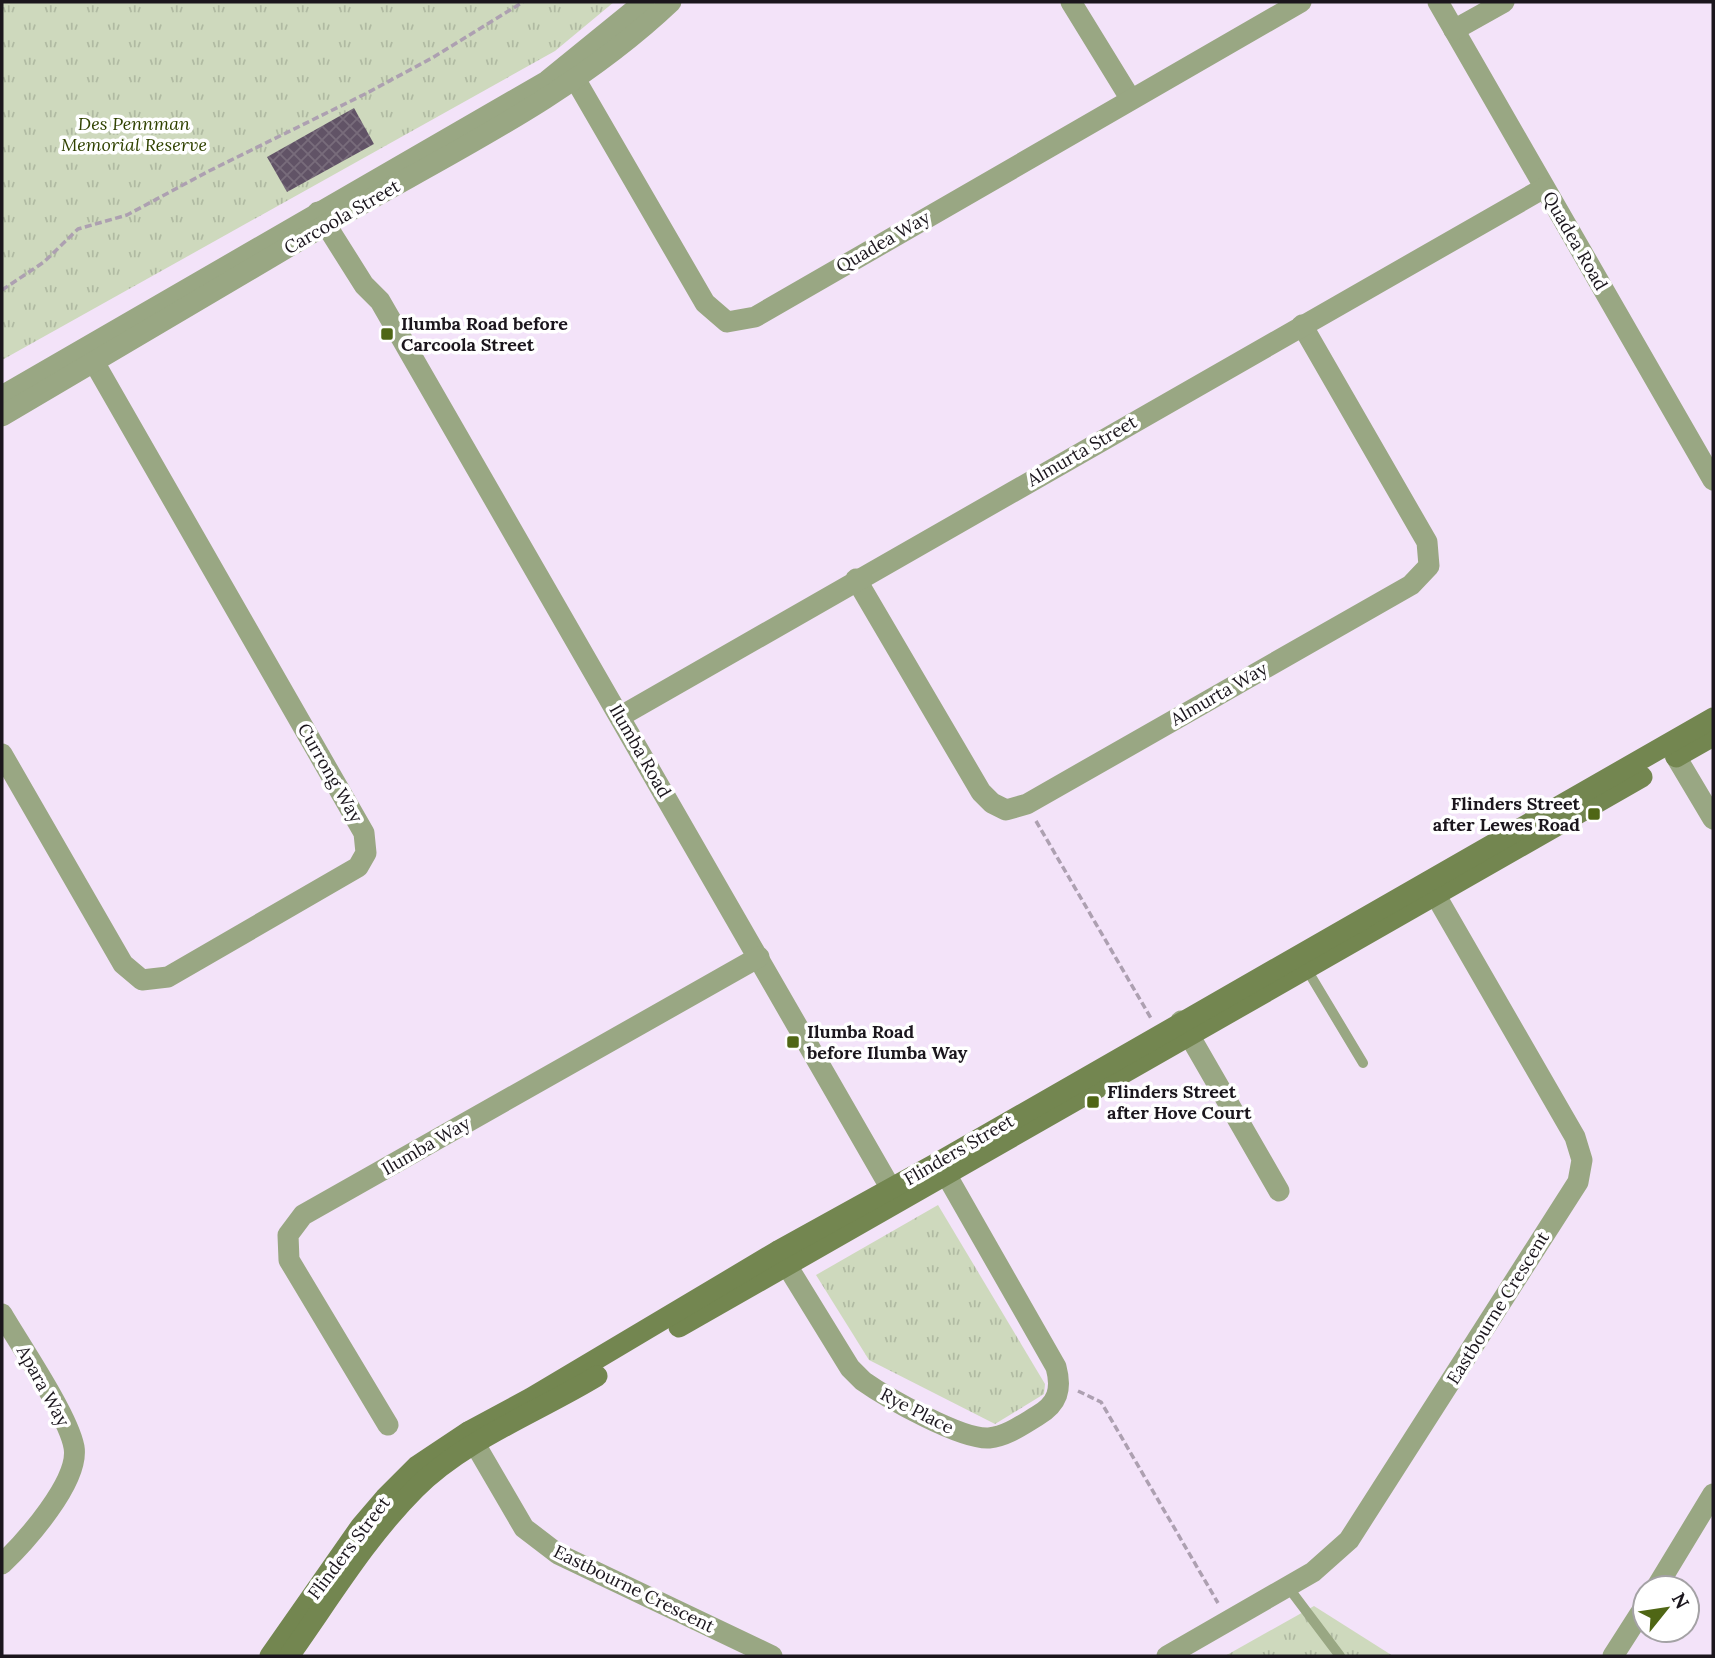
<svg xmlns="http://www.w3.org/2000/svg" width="1715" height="1658" font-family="Lora,serif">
	<defs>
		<pattern id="grass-tufts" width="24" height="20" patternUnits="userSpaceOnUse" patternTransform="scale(1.75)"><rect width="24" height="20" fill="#ced9bd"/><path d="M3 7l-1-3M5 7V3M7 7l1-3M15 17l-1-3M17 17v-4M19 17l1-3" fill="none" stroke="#b0baa2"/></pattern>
		<pattern id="building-cross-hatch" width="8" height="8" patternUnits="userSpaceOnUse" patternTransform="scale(1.75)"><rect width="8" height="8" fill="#615366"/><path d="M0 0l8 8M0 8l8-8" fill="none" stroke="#786c7b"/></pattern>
	</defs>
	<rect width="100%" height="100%" fill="#f3e3f9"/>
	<g fill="url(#grass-tufts)">
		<path d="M2 2H614L555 51 2 360Z"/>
		<path d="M938 1205 1045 1384 1044 1394 995 1424 869 1360 816 1275Z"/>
		<path d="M1314 1606 1393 1656H1225Z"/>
	</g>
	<path fill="url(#building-cross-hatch)" d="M354 108 374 144 287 192 267 157Z"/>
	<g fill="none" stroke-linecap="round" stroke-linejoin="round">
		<g stroke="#ada0b1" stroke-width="3.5" stroke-dasharray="7 3.5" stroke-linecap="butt">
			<path d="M2 290 44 262 78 229 127 215 209 171 367 93 432 58 523 2"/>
			<path d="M1036 821 1152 1020"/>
			<path d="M1078 1391 1101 1402 1218 1603"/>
		</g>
		<g stroke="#99a783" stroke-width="10">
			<path d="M1306 968 1363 1063"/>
			<path d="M1288 1587 1340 1656"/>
		</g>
		<g stroke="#99a783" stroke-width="21">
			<path d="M1071 2 1130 98"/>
			<path d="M1438 2 1713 480"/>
			<path d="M1454 30 1504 2"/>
			<path d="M567 65 705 303 727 322 755 317 1301 2"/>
			<path d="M318 212 364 285 380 301 898 1201"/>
			<path d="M856 579 981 792 992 803 1006 810 1027 804 1411 585 1429 566 1427 542 1302 325"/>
			<path d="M621 716 1544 188"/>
			<path d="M1669 745 1713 819"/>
			<path d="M2 754 123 964 142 980 168 977 358 867 366 853 364 833 86 348"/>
			<path d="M1181 1021 1279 1191"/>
			<path d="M778 1251 850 1368 863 1381C887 1398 962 1440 989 1438 1007 1436 1022 1425 1037 1416 1058 1404 1062 1389 1056 1367L939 1162"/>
			<path d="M2 1314C20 1345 68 1415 74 1447 80 1481 25 1542 2 1564"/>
			<path d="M388 1425 289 1260 288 1235 303 1215 759 957"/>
			<path d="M468 1432 524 1528 558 1554 772 1656"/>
			<path d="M1656 1588 1713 1494"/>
			<path d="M1167 1656 1313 1572 1349 1540 1578 1182 1582 1160 1575 1137 1428 882"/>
			<path d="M1613 1656 1645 1606"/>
		</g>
		<g stroke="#99a783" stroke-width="21">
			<path d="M2 396 547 81 644 2"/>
			<path d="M2 416C114 350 226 283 339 217 454 151 574 94 671 2"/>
		</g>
		<g stroke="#738650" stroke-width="21">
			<path d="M1676 757 1713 736"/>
			<path d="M679 1327 1642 777"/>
			<path d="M270 1656 361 1526 385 1498 417 1466 468 1432 531 1398 778 1251 939 1162 1713 718"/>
			<path d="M289 1656C329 1600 366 1538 415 1489 465 1439 538 1412 597 1376"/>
		</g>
	</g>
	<g fill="#4f6615" stroke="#fff" stroke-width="2.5">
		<rect x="380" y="327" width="14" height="14" rx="3.5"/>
		<rect x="1587" y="807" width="14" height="14" rx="3.5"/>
		<rect x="786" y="1035" width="14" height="14" rx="3.5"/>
		<rect x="1086" y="1095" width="14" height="14" rx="3.5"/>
	</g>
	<g text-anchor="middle" stroke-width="7" stroke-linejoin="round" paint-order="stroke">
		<g font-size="18" font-style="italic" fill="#304200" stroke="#fff">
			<text x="134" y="130">Des Pennman<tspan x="134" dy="21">Memorial Reserve</tspan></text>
		</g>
		<g font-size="18" fill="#1b161d" stroke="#fff">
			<text transform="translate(342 217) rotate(-30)" y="6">Carcoola Street</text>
			<text transform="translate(1575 241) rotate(60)" y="6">Quadea Road</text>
			<text transform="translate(883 242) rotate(-30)" y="6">Quadea Way</text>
			<text transform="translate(1082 451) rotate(-30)" y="6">Almurta Street</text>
			<text transform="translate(1219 694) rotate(-30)" y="6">Almurta Way</text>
			<text transform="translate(640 751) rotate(60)" y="6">Ilumba Road</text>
			<text transform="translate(330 773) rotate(60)" y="6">Currong Way</text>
			<text transform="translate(426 1146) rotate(-30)" y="6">Ilumba Way</text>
			<text transform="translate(959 1150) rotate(-30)" y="6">Flinders Street</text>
			<text transform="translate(1498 1308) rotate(-58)" y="6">Eastbourne Crescent</text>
			<text transform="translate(43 1386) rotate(61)" y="6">Apara Way</text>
			<text transform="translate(917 1411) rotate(27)" y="6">Rye Place</text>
			<text transform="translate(349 1548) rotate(-53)" y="6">Flinders Street</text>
			<text transform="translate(634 1589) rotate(26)" y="6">Eastbourne Crescent</text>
		</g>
		<g font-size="18" font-weight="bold" fill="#1b161d" stroke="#fff" text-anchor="start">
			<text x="401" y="330">Ilumba Road before<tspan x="401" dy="21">Carcoola Street</tspan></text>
			<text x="1580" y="810" text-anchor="end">Flinders Street<tspan x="1580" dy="21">after Lewes Road</tspan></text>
			<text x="807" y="1038">Ilumba Road<tspan x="807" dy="21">before Ilumba Way</tspan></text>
			<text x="1107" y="1098">Flinders Street<tspan x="1107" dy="21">after Hove Court</tspan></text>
		</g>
	</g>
	<rect width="1715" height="1658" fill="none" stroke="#1b161d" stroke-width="7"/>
	<g transform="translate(1666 1609) rotate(60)"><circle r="33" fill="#ffffff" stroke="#a4a2a5" stroke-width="2"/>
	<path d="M0-5L12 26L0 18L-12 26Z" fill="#4f6615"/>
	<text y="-10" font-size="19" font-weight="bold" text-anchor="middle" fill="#1b161d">N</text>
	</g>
</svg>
